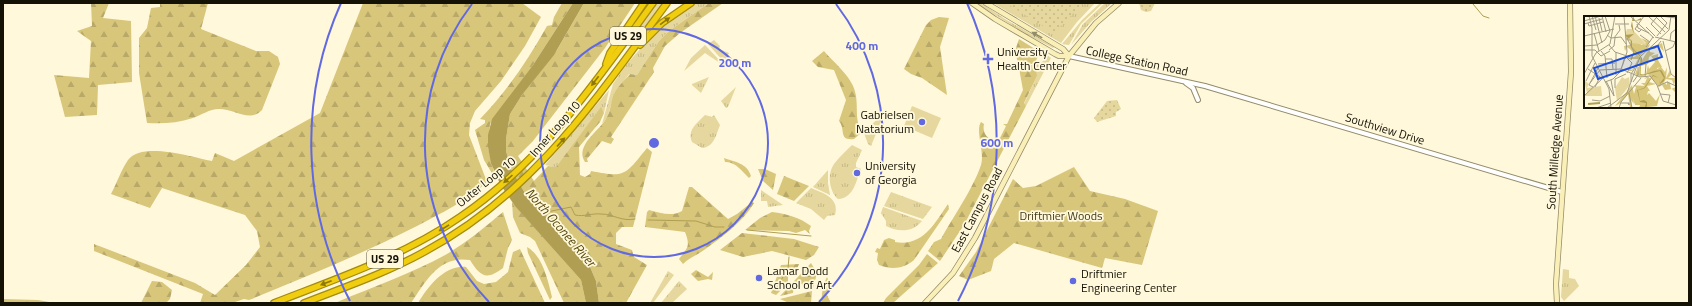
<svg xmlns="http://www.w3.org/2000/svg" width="1692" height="306" font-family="'Titillium Web',sans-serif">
	<defs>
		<pattern id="grass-tufts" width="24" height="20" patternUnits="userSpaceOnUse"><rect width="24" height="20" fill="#e5d79d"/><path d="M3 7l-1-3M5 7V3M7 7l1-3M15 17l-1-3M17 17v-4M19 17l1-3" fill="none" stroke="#c4b886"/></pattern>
		<pattern id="forest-firs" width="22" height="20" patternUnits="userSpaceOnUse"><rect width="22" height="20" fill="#d8c67a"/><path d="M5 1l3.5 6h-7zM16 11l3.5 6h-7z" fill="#b8a968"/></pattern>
		<pattern id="park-dots" width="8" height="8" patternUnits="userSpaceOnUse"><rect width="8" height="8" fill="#e5d79d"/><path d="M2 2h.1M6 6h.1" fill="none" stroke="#c4b886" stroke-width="1.8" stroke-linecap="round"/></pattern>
	</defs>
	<rect width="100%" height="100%" fill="#fff8db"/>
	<g fill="url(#grass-tufts)">
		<path d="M657 3H664L642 33 637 29Z"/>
		<path d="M693 3H709L669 31 659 41 637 75 629 74 615 93 607 118 602 124 613 84 626 65 654 33Z"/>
		<path d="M976 3H981L1005 19 1054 47 1053 48 1024 33Z"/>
		<path d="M993 3H1095L1077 22 1061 43Z"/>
		<path d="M1100 3H1103L1081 24 1069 45 1062 44 1082 20Z"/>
		<path d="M1105 3H1112L1091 22 1071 45 1083 24Z"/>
		<path d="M1048 56 1051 58 1026 106 1024 104 1037 76 1036 64 1042 62Z"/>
		<path d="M709 77 701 93 692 85V84Z"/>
		<path d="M736 87 728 107 726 108 721 101Z"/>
		<path d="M609 90 604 113 601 108 556 167 545 165Z"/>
		<path d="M705 115 712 117 714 115 720 125C716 135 714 147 702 148L692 142C687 130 697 123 705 115Z"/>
		<path d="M879 117 882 119 871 146 868 144 864 133Z"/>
		<path d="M852 145 862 150 856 163V167L861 169C856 181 854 198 838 199 829 191 827 174 834 164 839 157 846 151 852 145Z"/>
		<path d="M828 170V183L830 195 813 187Z"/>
		<path d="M811 188C823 193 840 198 835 215L827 216 824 220 811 209 796 203Z"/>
		<path d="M761 190 783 205 768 207 767 201H761Z"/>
		<path d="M891 192 932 207 923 219 884 206Z"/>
		<path d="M883 207 922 221C912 233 898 232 886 226V221L881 213Z"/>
		<path d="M1563 269 1569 270V278L1575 279 1579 286 1564 301 1561 297Z"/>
		<path d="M668 271 674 275 653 303H650Z"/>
		<path d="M679 281 687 289 672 303H661Z"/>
	</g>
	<g fill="url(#forest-firs)">
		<path d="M91 3H109L103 18 131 21 132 82 98 85 97 115 65 117 54 75 89 78 91 41 77 31 92 26Z"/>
		<path d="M160 3H208L201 29 256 51H269L278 57 280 64 262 110C250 123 235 109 219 109 209 109 202 115 193 118 177 123 163 124 147 123L139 73V38L147 28 151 8 160 7Z"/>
		<path d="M363 3H522L541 17 525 46 501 81 475 111 470 123 469 135 487 182C467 201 441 213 417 226 362 254 305 277 249 300L244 299 232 303H200L203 294 94 251V244L107 249 195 283 215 295 246 265 260 247 257 231 245 215 162 188 150 208 111 194C117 183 121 170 128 160 142 141 192 157 212 161L215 153 234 161 320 113Z"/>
		<path d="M562 3H573L533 65 490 124 488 147 496 180 484 160 475 130 485 123V120L480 119C507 91 528 60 547 26L552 25 554 17Z"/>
		<path d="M584 3H635L605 48 533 141 518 156 534 181 548 166 556 167 601 107 604 113 600 122 579 147 580 175 585 177 590 174 591 171C626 178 625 175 647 148L652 152 633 227H622L616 233V244L632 250 634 257 647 265 626 303H599L596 281 585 255 574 242 541 212 526 195 511 169 506 151V139L510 114 522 95 557 50Z"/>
		<path d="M709 3H723L680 33 665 46 653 68 654 72 611 137 614 139 611 144 602 141 587 159 588 162H585C574 145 601 130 607 117 611 110 611 101 614 94 618 86 625 80 630 74L637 75 659 41 669 31Z"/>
		<path d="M939 17 949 18 940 47 947 95 922 78 911 74 904 69 926 25 931 20Z"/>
		<path d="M1019 39 1035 49 1038 56 1035 63 1019 67 1015 51Z"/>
		<path d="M824 51C835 64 854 78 856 96 858 112 855 116 861 133L854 139C838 141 846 129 839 121L846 100 834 70 818 67 812 61Z"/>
		<path d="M1036 64 1037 76 1024 103 1026 106 964 225 940 261 928 251 934 242 941 239C953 217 973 189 981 165 985 152 975 131 981 122L984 124C982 133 987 138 994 141L996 139 999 140 1006 126 1003 124H1007L1023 90 1019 68Z"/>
		<path d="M724 158C735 162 747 163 751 176L749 178C743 172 735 161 725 162Z"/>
		<path d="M1074 167 1090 191 1125 199 1158 211 1142 265 1105 258 1102 268 1014 243 994 259 991 271 968 280 959 276 976 252 1013 179 1023 188 1036 186Z"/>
		<path d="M758 169H765L776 174 773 190 763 181Z"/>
		<path d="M784 176 809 186 794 201 777 194Z"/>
		<path d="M689 187H692L728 219 737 214 752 202 754 203C743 222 721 238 704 250 697 255 689 258 683 264L679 259C687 248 691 247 685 232L645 227 647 212 649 210C661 213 671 217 682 211Z"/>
		<path d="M512 202 581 280 586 303H564L535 241 530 237 520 233 513 217Z"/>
		<path d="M948 204 949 209 914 260C903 269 892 270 879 265L877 260 878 253 875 252 877 248 880 249 884 240 889 238 895 240V242C923 247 935 223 948 204Z"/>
		<path d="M503 212 512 240 508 248 503 268C486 281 480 276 470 260 439 255 426 281 411 303H335C372 287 411 274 447 254 467 242 485 227 503 212Z"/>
		<path d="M772 212C787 214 799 217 811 226L809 231 810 234 805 230 796 233 789 231 745 230 760 218Z"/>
		<path d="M742 233 794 239 819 247 814 255 806 260 772 251 743 257 720 250Z"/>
		<path d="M527 247C543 256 548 281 552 297L550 300 528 253Z"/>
		<path d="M520 249 545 303H418C428 287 444 265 466 267L477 281 484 284 496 282 508 272 513 252Z"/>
		<path d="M927 254 938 263 893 303H883L886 298 919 265Z"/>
		<path d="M811 263 817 273 813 288 805 290 802 284 797 282 794 285 793 293 780 296Z"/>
		<path d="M799 264 797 269 788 275V283L776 295 771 293 781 265Z"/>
		<path d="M696 270 708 277 713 272 712 280 708 279 698 281 691 274Z"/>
		<path d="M827 277 832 288 826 293 831 303H821L823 286Z"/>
		<path d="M152 281 162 282 172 290 170 299 166 303H141Z"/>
		<path d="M812 291 811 303H789L780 299Z"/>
		<path d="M3 299 38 300 55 303H3Z"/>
	</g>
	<g fill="url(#park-dots)">
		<path d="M1006 3H1083L1054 33Z"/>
		<path d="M1139 3H1155L1151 11 1146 12 1141 10Z"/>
		<path d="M1117 100 1121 109 1116 112V116L1097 122 1094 118 1107 101Z"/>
	</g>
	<g fill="#e5d79d">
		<path d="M714 40 720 46 719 49 729 53 724 62 708 44Z"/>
		<path d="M705 45 721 62 720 63 705 53 684 71 691 58Z"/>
		<path d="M912 106 941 118 932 138 904 126Z"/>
	</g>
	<path fill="#b09e53" d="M573 3H584L554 55 522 95 510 114 506 139V151L511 169 526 195 541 212 574 242 585 255 596 281 599 303H586L581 280 515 206 500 184 491 163 488 147V135L492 119 533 65Z"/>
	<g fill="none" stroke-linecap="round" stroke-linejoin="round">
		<g stroke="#b09e53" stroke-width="1">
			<path d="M1473 4 1483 16 1489 18"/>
			<path d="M542 213 571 207 575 215C584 217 592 213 601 214 613 214 622 222 635 219"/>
			<path d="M648 220 696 221 715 227H724"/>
			<path d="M747 230 811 236"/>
			<path d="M775 291 788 268 789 257"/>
		</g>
		<defs>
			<g id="tertiary">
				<path d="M1069 56 1205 86 1562 192"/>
				<path d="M1186 83 1193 88 1198 100"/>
			</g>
			<g id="secondary">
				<path d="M972 3 995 19 1055 54 1059 56H1069"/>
				<path d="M986 3 1063 49 1069 56"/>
				<path d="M925 303 953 273 975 238 1069 56 1096 23 1119 3"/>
				<path d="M1557 303 1556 284 1571 72 1570 3"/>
			</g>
			<g id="motorway">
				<path d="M640 45 662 23 691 3"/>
				<path d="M606 64 610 53 644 3"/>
				<path d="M274 303C338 278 404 256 460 217 542 162 596 81 653 3"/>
				<path d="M304 303C345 287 386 273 424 252 534 193 595 100 667 3"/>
			</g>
		</defs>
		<use href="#tertiary" stroke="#938b6a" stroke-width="6"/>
		<use href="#secondary" stroke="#938b6a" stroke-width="6"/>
		<use href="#motorway" stroke="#a38b0c" stroke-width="8"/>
		<use href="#tertiary" stroke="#fff" stroke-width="4"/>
		<use href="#secondary" stroke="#faf0b7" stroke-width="4.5"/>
		<use href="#motorway" stroke="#f0cd0f" stroke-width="5.5"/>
	</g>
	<defs><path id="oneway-solid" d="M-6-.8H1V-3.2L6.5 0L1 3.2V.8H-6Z"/></defs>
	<g fill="#8d780a">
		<use href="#oneway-solid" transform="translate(665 21) rotate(-36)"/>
		<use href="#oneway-solid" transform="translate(595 81) rotate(127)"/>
		<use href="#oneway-solid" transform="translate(561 142) rotate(-48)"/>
		<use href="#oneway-solid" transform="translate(508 179) rotate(138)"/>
		<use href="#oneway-solid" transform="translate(444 228) rotate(149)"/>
		<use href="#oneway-solid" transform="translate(326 283) rotate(159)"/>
	</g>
	<use fill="#928c67" href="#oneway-solid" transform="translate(1037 35) rotate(-151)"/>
	<g fill="none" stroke="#6169e1" stroke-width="2">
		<circle cx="654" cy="143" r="114"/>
		<path d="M489 302A229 229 0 0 1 472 4M836 4A229 229 0 0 1 819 302"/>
		<path d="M350 301A343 343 0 0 1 341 3M967 3A343 343 0 0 1 958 301"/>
	</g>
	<g fill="#6169e1" stroke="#fff8db" stroke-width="1.5">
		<path d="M986 53h4v4h4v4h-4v4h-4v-4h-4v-4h4z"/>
		<circle cx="922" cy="122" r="4"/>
		<circle cx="857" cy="173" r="4"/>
		<circle cx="759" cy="278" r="4"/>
		<circle cx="1073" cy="281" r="4"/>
	</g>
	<g text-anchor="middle" stroke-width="3.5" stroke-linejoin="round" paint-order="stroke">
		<g fill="#fff8db" stroke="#5a5645" stroke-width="1">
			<rect x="610" y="27" width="36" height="18" rx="3"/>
			<rect x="367" y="250" width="36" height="18" rx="3"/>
		</g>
		<g font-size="11" font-weight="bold" fill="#141105">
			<text x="628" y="40">US 29</text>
			<text x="385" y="263">US 29</text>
		</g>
		<g font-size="12" fill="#141105" stroke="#fff8db" text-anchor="start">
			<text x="997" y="56">University<tspan x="997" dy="14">Health Center</tspan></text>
			<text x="914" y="119" text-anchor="end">Gabrielsen<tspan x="914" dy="14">Natatorium</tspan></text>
			<text x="865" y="170">University<tspan x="865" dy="14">of Georgia</tspan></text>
			<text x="767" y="275">Lamar Dodd<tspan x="767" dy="14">School of Art</tspan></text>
			<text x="1081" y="278">Driftmier<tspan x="1081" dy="14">Engineering Center</tspan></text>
		</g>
		<g font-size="12" fill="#141105" stroke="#fff8db">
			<text transform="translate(1137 61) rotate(12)" y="4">College Station Road</text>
			<text transform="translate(555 129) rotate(-49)" y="4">Inner Loop 10</text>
			<text transform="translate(1385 129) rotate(17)" y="4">Southview Drive</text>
			<text transform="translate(1555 152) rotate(-86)" y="4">South Milledge Avenue</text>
			<text transform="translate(486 182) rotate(-39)" y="4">Outer Loop 10</text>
			<text transform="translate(977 210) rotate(-62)" y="4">East Campus Road</text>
		</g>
		<g font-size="12" fill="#423a18" stroke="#fff8db">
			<text x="1061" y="220">Driftmier Woods</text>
		</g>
		<g font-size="13" font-style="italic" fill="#54470a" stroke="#fff8db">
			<text transform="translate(561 227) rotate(49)" y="5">North Oconee River</text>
		</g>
	</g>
	<g transform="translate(1584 16)">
		<rect width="92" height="92" fill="#fff8db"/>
		<path d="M41 18 45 19 44 22 47 25V29L49 24 45 22 46 20 47 23H55L57 29 62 27 57 22 66 26 62 30 66 28 65 31 56 40 52 38 57 42 58 44 65 33 78 27 80 36 75 30 69 31 72 33H66V36L71 37 65 41 64 48 57 50V58H62L64 49 65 53 71 46 67 40 74 38V44L78 51 73 52V53L77 51 81 56 83 51 82 62 86 54 87 59 84 62H92L90 69 88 64 82 63 78 69 81 67 83 69V65L86 67 87 73 92 71V77L88 73 81 74 78 69 75 71 64 58 57 61 51 58 53 53 54 58 56 42 53 49 48 55H44L45 52 48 54 54 43H45L42 40 38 53 39 44 43 37 42 40 46 39 45 42 49 39V41L52 40 46 33 43 31 41 35 40 30 46 29V25L42 24ZM63 60 67 63 65 66 72 68 63 70 66 75H64L63 79 65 77 72 85 76 78 73 90 55 92 56 89H51L49 83 50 88 47 84 48 92H46L44 78 35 88 31 90 48 69 50 78 52 71 49 69 61 70 57 67H61L63 62 60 63Z" fill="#d8c67a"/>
		<path d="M43 13H48L63 29 47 27 45 20 41 19Z" fill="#e5d79d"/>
		<path d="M38 61 41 63 45 61 46 69 33 85 31 72ZM0 64 5 68 3 72 17 70 18 80H0L3 77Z" fill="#e5d79d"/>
		<path d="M49 0 51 5 57 2V4L51 5H48L50 18 45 22 48 25V31L58 42 56 58 59 59 70 55 77 54 78 55 81 61 80 65 76 68 75 62 69 60 61 72 59 73 54 74 56 85 60 84 63 86V90L61 92 62 87 56 86 53 74 60 72 69 59 75 62 76 67 80 62 76 55 60 59H56L57 42 47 31V25L41 19 50 18 47 10Z" fill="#b09e53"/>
		<path fill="none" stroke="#b09e53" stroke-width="2" d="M4 88 16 87"/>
		<path fill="none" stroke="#a19c85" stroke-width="1" d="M5 0 8 12V40L25 73 27 92M8 0 12 14M11 0 18 27M18 0 22 16M46 0 70 22M64 0 81 16M71 0 84 13M77 0 92 2M15 2 18 15M72 2 67 8 77 18M0 5 17 0M4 7 5 10 19 6M0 8 18 3M31 8H45M53 8 54 12 65 17M62 11 71 20M57 14 55 16 51 13 60 0M10 17 15 35M23 19 27 22 37 21 42 28M56 19 66 26M0 20 30 13M73 20 83 7 76 0M71 21 92 26M30 22 36 14 35 9M43 22 50 36 47 44M79 25 87 58 92 62M86 25 87 17 92 13M13 29 21 24 26 15 21 0M25 29 31 36 43 40 41 43M0 30 13 29M62 31 69 21M66 32 74 29 77 25M0 34H11L17 40 26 35M25 34 30 30 31 22M17 35 21 40 23 62M81 35 89 31 91 26M21 43H28L29 53M14 48 31 47M4 53 16 61 11 71M37 53 56 61 66 60 73 69 79 85 92 89M43 57 48 47 43 42M0 58 12 37 26 28 31 0M32 59V36M61 61 62 48M2 65 11 47M22 65 30 80 27 64M21 66 29 63 36 56 43 36 40 0M47 66V58L51 52M49 66 54 59V51M6 67 16 54 37 53M74 70 83 66 92 70M9 71 5 69 15 50M31 72V63L42 58M45 77 48 92M76 78 86 79 84 87M1 79 19 62M8 84 16 85 26 80M37 87H45V89L44 87M12 92 27 87M23 92 43 77 56 41 85 14 87 0M35 92 37 86 57 62"/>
		<path fill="#1d4ed8" fill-opacity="0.15" stroke="#1d4ed8" stroke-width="2" d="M74 30 78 41 14 63 10 52Z"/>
		<rect width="92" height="92" fill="none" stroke="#141105" stroke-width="2"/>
	</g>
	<circle cx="654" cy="143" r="6" fill="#6169e1" stroke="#fff8db" stroke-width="2"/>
	<g font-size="12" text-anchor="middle" font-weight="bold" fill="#6169e1" stroke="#fff8db" stroke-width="3.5" stroke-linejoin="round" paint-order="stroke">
		<text x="862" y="50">400 m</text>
		<text x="735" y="67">200 m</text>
		<text x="997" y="147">600 m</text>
	</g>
	<rect width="1692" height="306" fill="none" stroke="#141105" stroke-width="8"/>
</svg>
